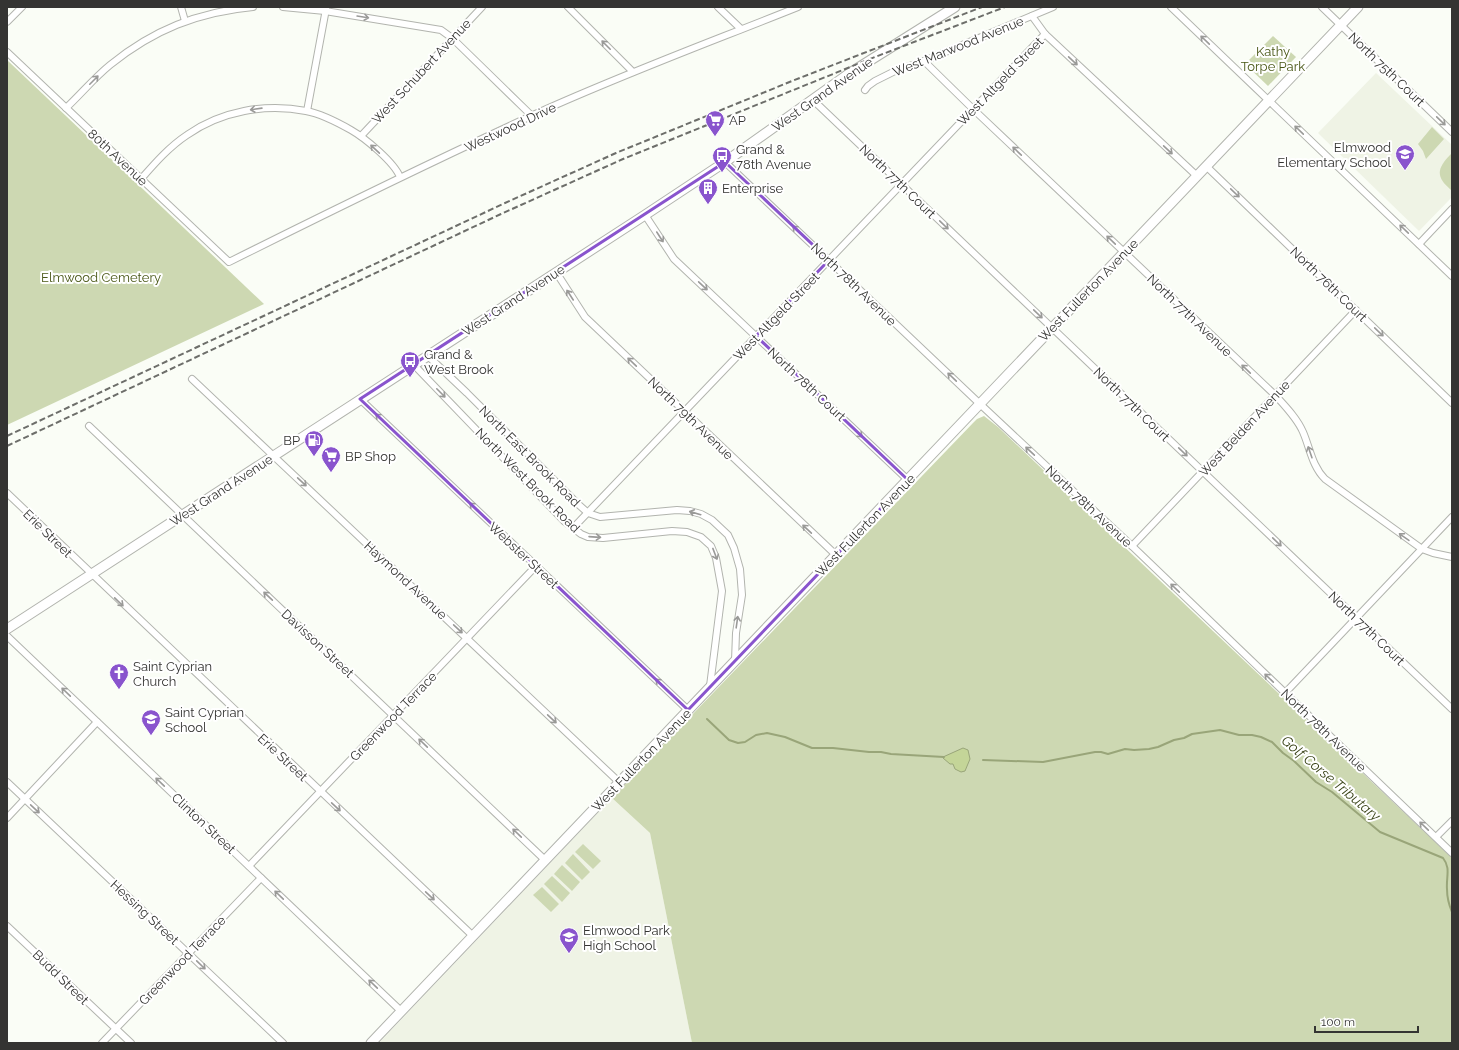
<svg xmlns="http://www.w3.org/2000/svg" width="1459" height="1050" font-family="Raleway,sans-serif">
	<rect width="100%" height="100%" fill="#fafdf6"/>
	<g fill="#eff3e5">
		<path d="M1376 73 1452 145V197L1419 231 1318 133Z"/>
		<path d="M612 798 650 833 692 1043H379Z"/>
	</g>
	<g fill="#cdd8b2">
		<path d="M1273 36 1296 57 1268 86 1245 64Z"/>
		<path d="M7 60 264 304 7 425Z"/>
		<path d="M1432 127 1444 139 1426 159 1423 151 1418 144Z"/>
		<path d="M1451 154 1452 156 1451 190C1436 177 1436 169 1451 154Z"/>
		<path d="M984 416 998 427 1452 858V1043H692L650 833 612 798 973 423 977 419Z"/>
		<path d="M583 844 601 861 593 869 575 852Z"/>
		<path d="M573 854 590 872 582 880 565 863Z"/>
		<path d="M562 865 580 882 572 891 554 874Z"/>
		<path d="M552 876 570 893 562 902 544 884Z"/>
		<path d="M542 887 559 904 551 912 533 895Z"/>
	</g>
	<path fill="#c4d598" stroke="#99a579" d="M963 748 968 750 970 759 965 771 961 772 955 769 953 764H950L943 758V757Z"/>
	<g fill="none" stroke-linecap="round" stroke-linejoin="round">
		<g stroke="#99a579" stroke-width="2">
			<path d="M707 719 729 740 738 743 745 742 756 735 767 733 785 737 812 748H833L869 752H881L891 754 944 757"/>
			<path d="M983 760 1043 762 1095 752H1101L1108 754 1125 749 1134 750 1149 749 1158 747 1174 740 1184 738 1192 734 1220 730 1239 735H1252L1261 737 1272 742 1283 753 1294 761 1316 782 1332 792 1380 832 1443 858C1451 868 1446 877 1447 889 1447 897 1449 905 1452 912"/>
		</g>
		<defs>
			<g id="street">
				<path d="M181 7 185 21"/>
				<path d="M283 7 325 11 441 30 452 38 532 116"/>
				<path d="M568 7 633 72"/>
				<path d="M718 7 741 29"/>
				<path d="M1171 7 1452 276"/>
				<path d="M1322 7 1452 132"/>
				<path d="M1032 16 1045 34 1197 176"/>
				<path d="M7 22 22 7"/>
				<path d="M7 52 229 262C329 212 429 163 531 116 618 76 708 43 798 7"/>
				<path d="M924 61 973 109 1275 395C1285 406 1297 418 1303 432 1310 448 1312 466 1325 479L1422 549 1433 553 1452 557"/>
				<path d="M865 90 868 86 875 81 895 71 924 61 1053 7"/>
				<path d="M813 100 1452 709"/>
				<path d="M66 108C81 94 94 78 110 65 153 30 198 12 253 7"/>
				<path d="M307 111 326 9"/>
				<path d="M361 136 482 7"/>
				<path d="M725 162 980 404 1132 546 1452 853"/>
				<path d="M1206 166 1452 403"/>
				<path d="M141 179C155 163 169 147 187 135 221 111 266 103 306 111 322 114 337 122 351 130 365 138 394 162 400 177"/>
				<path d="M645 215 674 259 908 480"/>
				<path d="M1419 244 1452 209"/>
				<path d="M556 272 585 317 836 555"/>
				<path d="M428 356 467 393 579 505 588 513 600 517 677 510 690 511 701 514 712 520 728 535 734 548 740 569 742 595 736 633 735 661"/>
				<path d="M414 365 564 521 581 534 588 537 603 538 672 531 687 532 701 537 711 546 716 558 722 591 710 686"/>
				<path d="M192 379 619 782"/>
				<path d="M360 399 688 710"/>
				<path d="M89 426 545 860"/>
				<path d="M7 493 473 936"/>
				<path d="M573 528 1045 34"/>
				<path d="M1132 546 1356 310"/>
				<path d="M7 636 401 1011"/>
				<path d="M1285 693 1452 517"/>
				<path d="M7 782 283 1043"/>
				<path d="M7 818 97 722"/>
				<path d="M1436 837 1452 821"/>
				<path d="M249 866 536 566"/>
				<path d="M7 926 131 1043"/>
				<path d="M102 1043 261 878"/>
			</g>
			<g id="secondary">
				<path d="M7 629 645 215 725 162 850 73 955 7"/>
				<path d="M371 1043 1358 7"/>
			</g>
		</defs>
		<use href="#street" stroke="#b2b4ae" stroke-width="8"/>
		<use href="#secondary" stroke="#b2b4ae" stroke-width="11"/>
		<use href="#street" stroke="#fff" stroke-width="6"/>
		<use href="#secondary" stroke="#fff" stroke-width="9"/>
		<g stroke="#6d6e6a" stroke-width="2" stroke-dasharray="6 3" stroke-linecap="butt">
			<path d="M7 436 505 203 616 153 792 81 982 7"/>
			<path d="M7 446 501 214 623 159 875 57 1005 7"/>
		</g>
	</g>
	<defs><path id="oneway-shaft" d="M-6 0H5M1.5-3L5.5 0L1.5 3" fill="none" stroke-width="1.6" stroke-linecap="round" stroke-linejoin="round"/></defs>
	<g stroke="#9a9a98">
		<use href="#oneway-shaft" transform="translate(363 17) rotate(9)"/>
		<use href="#oneway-shaft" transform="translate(1205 40) rotate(-136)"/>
		<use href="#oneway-shaft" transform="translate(606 45) rotate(-135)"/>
		<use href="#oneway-shaft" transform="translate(1073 61) rotate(43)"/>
		<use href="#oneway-shaft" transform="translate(94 80) rotate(-45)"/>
		<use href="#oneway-shaft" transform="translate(256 109) rotate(172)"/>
		<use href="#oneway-shaft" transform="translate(1441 121) rotate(44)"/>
		<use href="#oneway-shaft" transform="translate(1299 130) rotate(-136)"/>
		<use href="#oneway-shaft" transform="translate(375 149) rotate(-137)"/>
		<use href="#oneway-shaft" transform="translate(1168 150) rotate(43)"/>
		<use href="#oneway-shaft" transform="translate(1017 151) rotate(-136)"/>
		<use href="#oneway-shaft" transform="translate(1235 193) rotate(44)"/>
		<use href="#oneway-shaft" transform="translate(944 225) rotate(44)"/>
		<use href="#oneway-shaft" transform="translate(1404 229) rotate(-136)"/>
		<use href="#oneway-shaft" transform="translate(797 230) rotate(-136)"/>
		<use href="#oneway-shaft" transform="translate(660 237) rotate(57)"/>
		<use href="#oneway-shaft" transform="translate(1111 240) rotate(-136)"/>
		<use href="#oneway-shaft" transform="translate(703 286) rotate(43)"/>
		<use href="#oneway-shaft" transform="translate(570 295) rotate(-123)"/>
		<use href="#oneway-shaft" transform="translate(1038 314) rotate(44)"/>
		<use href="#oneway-shaft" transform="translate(1379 332) rotate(44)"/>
		<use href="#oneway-shaft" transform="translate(632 362) rotate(-136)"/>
		<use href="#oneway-shaft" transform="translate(1246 369) rotate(-136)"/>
		<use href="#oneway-shaft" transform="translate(952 377) rotate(-136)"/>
		<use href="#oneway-shaft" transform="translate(441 393) rotate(45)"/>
		<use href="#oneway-shaft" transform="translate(380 418) rotate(-137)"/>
		<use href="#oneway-shaft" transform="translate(858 433) rotate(43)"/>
		<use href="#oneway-shaft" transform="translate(1030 451) rotate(-137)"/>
		<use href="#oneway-shaft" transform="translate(1183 452) rotate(44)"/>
		<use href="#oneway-shaft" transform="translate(1310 452) rotate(-109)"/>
		<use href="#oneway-shaft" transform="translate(302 482) rotate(43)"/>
		<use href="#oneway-shaft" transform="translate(474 507) rotate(-136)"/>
		<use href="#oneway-shaft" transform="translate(695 513) rotate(-164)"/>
		<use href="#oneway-shaft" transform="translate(807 529) rotate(-137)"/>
		<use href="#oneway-shaft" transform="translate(595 537) rotate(4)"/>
		<use href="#oneway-shaft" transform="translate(1404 537) rotate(-145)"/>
		<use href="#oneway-shaft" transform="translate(1277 542) rotate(44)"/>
		<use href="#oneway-shaft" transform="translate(715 554) rotate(69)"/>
		<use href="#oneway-shaft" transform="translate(1175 588) rotate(-136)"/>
		<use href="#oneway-shaft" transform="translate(268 596) rotate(-137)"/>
		<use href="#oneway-shaft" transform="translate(119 602) rotate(44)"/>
		<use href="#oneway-shaft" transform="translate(737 622) rotate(-82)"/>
		<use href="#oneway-shaft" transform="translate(458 629) rotate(43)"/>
		<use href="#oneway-shaft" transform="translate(1269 678) rotate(-136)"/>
		<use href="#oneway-shaft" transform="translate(660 683) rotate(-137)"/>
		<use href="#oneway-shaft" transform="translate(66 692) rotate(-136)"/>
		<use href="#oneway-shaft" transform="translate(552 719) rotate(43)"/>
		<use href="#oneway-shaft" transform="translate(423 743) rotate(-136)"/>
		<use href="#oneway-shaft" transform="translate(160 782) rotate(-136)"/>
		<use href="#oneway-shaft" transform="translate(336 807) rotate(43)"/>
		<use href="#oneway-shaft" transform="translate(35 809) rotate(43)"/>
		<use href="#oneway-shaft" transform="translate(1424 826) rotate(-136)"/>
		<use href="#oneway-shaft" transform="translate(517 833) rotate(-136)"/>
		<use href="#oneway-shaft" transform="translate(279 895) rotate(-136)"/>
		<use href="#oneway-shaft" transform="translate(430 896) rotate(43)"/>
		<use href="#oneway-shaft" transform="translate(201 965) rotate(44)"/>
		<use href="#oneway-shaft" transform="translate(373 984) rotate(-136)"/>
	</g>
	<path fill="none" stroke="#8954cd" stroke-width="3" stroke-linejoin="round" d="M725 162 829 260 756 336 908 480 688 710 360 399Z"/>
	<defs>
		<symbol id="supermarket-pin" viewBox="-11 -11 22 30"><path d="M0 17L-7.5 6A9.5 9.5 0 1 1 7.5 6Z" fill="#8954cd" stroke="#fff"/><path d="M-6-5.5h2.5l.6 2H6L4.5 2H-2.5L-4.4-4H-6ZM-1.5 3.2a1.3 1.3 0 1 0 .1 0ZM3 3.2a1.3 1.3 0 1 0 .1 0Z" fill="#fff"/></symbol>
		<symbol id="school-pin" viewBox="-11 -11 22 30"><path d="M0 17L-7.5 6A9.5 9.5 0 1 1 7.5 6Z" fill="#8954cd" stroke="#fff"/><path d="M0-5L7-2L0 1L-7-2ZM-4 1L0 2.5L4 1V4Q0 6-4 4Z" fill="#fff"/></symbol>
		<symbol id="bus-pin" viewBox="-11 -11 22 30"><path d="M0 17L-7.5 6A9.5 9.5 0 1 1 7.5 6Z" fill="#8954cd" stroke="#fff"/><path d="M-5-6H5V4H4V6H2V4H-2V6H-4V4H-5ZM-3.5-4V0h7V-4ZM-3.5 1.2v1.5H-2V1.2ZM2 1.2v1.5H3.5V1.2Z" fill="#fff"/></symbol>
		<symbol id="building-pin" viewBox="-11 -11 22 30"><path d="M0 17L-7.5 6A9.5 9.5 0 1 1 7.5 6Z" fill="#8954cd" stroke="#fff"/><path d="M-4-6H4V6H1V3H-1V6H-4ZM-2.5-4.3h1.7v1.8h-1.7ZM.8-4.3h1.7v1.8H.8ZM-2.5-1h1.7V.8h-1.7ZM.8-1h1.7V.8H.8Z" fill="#fff"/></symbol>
		<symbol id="fuel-pin" viewBox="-11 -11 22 30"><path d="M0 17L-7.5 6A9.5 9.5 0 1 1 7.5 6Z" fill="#8954cd" stroke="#fff"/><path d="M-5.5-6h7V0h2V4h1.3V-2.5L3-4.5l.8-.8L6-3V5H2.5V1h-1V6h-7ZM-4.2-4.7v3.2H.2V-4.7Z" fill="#fff"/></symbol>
		<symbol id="church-pin" viewBox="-11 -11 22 30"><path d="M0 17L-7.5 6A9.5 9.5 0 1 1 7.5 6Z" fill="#8954cd" stroke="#fff"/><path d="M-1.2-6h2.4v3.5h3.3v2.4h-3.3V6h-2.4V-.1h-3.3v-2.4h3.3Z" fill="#fff"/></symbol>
	</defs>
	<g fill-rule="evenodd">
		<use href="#supermarket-pin" x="704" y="109" width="22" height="30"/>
		<use href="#school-pin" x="1394" y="143" width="22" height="30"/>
		<use href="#bus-pin" x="711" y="145" width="22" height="30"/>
		<use href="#building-pin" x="697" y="177" width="22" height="30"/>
		<use href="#bus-pin" x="399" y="350" width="22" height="30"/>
		<use href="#fuel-pin" x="303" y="429" width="22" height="30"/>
		<use href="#supermarket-pin" x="320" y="445" width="22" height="30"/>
		<use href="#church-pin" x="108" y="662" width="22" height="30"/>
		<use href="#school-pin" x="140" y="708" width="22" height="30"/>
		<use href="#school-pin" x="558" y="926" width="22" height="30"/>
	</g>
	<g text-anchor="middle" stroke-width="4" stroke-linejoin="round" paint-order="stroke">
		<g font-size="13" fill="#343432" stroke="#fff">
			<text transform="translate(958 46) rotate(-22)" y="5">West Marwood Avenue</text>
			<text transform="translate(1387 69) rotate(44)" y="5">North 75th Court</text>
			<text transform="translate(421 71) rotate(-47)" y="5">West Schubert Avenue</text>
			<text transform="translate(1000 81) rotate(-46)" y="5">West Altgeld Street</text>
			<text transform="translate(822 94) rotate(-35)" y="5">West Grand Avenue</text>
			<text transform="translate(510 127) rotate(-25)" y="5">Westwood Drive</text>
			<text transform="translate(118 157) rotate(43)" y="5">80th Avenue</text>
			<text transform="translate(898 181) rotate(44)" y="5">North 77th Court</text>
			<text transform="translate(854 284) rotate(44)" y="5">North 78th Avenue</text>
			<text transform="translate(1329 284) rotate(44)" y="5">North 76th Court</text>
			<text transform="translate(1088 290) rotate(-46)" y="5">West Fullerton Avenue</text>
			<text transform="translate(513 300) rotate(-33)" y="5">West Grand Avenue</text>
			<text transform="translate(1190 315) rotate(44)" y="5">North 77th Avenue</text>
			<text transform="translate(776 316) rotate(-46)" y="5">West Altgeld Street</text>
			<text transform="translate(807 384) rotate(43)" y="5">North 78th Court</text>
			<text transform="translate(1132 404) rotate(44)" y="5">North 77th Court</text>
			<text transform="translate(691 418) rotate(44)" y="5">North 79th Avenue</text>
			<text transform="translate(1244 428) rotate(-47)" y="5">West Belden Avenue</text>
			<text transform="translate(530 456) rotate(45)" y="5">North East Brook Road</text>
			<text transform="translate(528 480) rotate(45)" y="5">North West Brook Road</text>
			<text transform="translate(221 490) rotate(-33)" y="5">West Grand Avenue</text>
			<text transform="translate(1089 506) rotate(43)" y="5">North 78th Avenue</text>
			<text transform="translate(865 525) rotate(-46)" y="5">West Fullerton Avenue</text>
			<text transform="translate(48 533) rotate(44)" y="5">Erie Street</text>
			<text transform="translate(524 555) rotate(43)" y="5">Webster Street</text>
			<text transform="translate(406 580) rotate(43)" y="5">Haymond Avenue</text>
			<text transform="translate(1367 628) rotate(44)" y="5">North 77th Court</text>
			<text transform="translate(318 643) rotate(43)" y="5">Davisson Street</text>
			<text transform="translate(393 716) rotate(-46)" y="5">Greenwood Terrace</text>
			<text transform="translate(1324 730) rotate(44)" y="5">North 78th Avenue</text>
			<text transform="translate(283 757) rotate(43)" y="5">Erie Street</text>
			<text transform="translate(641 760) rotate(-46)" y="5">West Fullerton Avenue</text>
			<text transform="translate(204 823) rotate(43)" y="5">Clinton Street</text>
			<text transform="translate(145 912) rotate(43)" y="5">Hessing Street</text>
			<text transform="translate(182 960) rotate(-46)" y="5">Greenwood Terrace</text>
			<text transform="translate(61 977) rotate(44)" y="5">Budd Street</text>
		</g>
		<g font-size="13" fill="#495716" stroke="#fff">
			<text x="1273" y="56">Kathy<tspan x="1273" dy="15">Torpe Park</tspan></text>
			<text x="101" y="282">Elmwood Cemetery</text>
		</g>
		<g font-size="13" fill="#343432" stroke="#fff" text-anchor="start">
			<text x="729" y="125">AP</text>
			<text x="1391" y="152" text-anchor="end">Elmwood<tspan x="1391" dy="15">Elementary School</tspan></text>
			<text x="736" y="154">Grand &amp;<tspan x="736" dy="15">78th Avenue</tspan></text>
			<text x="722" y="193">Enterprise</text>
			<text x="424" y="359">Grand &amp;<tspan x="424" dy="15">West Brook</tspan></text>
			<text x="300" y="445" text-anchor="end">BP</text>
			<text x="345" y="461">BP Shop</text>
			<text x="133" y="671">Saint Cyprian<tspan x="133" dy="15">Church</tspan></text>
			<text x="165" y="717">Saint Cyprian<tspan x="165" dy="15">School</tspan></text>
			<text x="583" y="935">Elmwood Park<tspan x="583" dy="15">High School</tspan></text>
		</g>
		<g font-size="14" font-style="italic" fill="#384216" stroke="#fff">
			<text transform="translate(1331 778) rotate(40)" y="5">Golf Corse Tributary</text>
		</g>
	</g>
	<rect width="1459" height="1050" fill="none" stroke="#343432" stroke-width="16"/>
	<path d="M1315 1026v6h103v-6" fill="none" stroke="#343432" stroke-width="2"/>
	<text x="1321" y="1026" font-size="12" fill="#343432" stroke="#ffffff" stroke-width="3" paint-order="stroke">100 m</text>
</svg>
